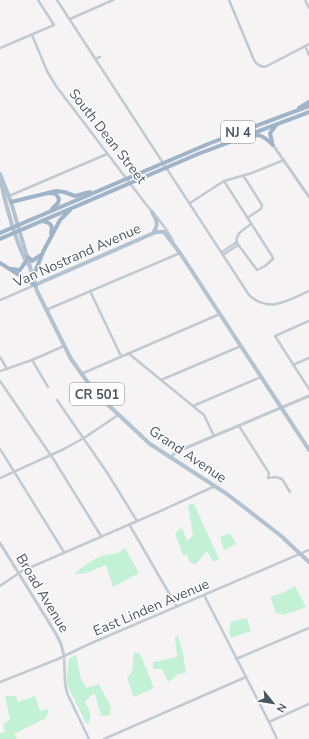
<svg xmlns="http://www.w3.org/2000/svg" width="309" height="739" font-family="'Nunito Sans',sans-serif">
	<rect width="100%" height="100%" fill="#f5f3f3"/>
	<g fill="#c3f1d5">
		<path d="M194 504 219 559 213 562 207 551 196 564 190 563 187 555H183L175 533 182 528 187 541 193 536 188 505Z"/>
		<path d="M230 533 236 544 224 550 220 537Z"/>
		<path d="M125 548 139 573 113 587 106 565 86 573 74 574C83 567 93 558 105 555 116 552 114 557 125 548Z"/>
		<path d="M295 586 306 607 283 615 276 613 270 597 282 593Z"/>
		<path d="M247 618 251 631 231 638 229 633 231 622Z"/>
		<path d="M178 636 183 653 186 673 178 674 168 682 162 669H153V662L177 657 175 638Z"/>
		<path d="M134 652 140 654 154 688 134 697 127 678 132 672Z"/>
		<path d="M76 655 81 679 86 688 99 684 111 707 110 715 101 716 95 694 91 695 85 702C89 710 94 718 87 725L66 683 69 659Z"/>
		<path d="M5 696H16L18 702 35 696 40 711 49 709 46 718 14 734 17 739H0V733L5 732 3 725 10 719Z"/>
	</g>
	<g fill="none" stroke-linecap="round" stroke-linejoin="round">
		<g stroke="#c1cad2" stroke-width="2.5">
			<path d="M57 0 249 295C269 314 289 300 309 291"/>
			<path d="M229 0 254 60C257 65 261 68 267 66L309 44"/>
			<path d="M305 0 309 8"/>
			<path d="M70 19 113 0"/>
			<path d="M32 35 47 71 56 86 145 203C155 216 166 226 173 241"/>
			<path d="M305 46 309 55"/>
			<path d="M0 48 54 25 38 0"/>
			<path d="M95 59 100 57"/>
			<path d="M243 175 262 205 261 209 247 218"/>
			<path d="M224 181 272 256 273 259 265 266 257 270 237 243C234 234 245 229 251 224"/>
			<path d="M9 196 107 154"/>
			<path d="M190 203 224 181 252 173 284 160"/>
			<path d="M222 252 237 242"/>
			<path d="M223 255 238 245"/>
			<path d="M90 291 121 356"/>
			<path d="M0 300 35 285"/>
			<path d="M46 310 180 253"/>
			<path d="M309 321 275 336 309 389"/>
			<path d="M128 353 204 415 214 436"/>
			<path d="M0 357 7 369"/>
			<path d="M32 360 48 387"/>
			<path d="M293 365 309 358"/>
			<path d="M0 371 32 360 64 346"/>
			<path d="M81 374 220 314"/>
			<path d="M161 380 241 346"/>
			<path d="M0 381 54 460 101 536"/>
			<path d="M57 400 108 474 137 521"/>
			<path d="M193 406 261 377"/>
			<path d="M239 426 269 473 268 478 276 477 282 479 290 492"/>
			<path d="M0 449 64 552"/>
			<path d="M0 478 64 449 84 438 118 415"/>
			<path d="M129 524 177 607"/>
			<path d="M0 586 22 571 165 509 215 486"/>
			<path d="M204 595 269 722 277 739"/>
			<path d="M64 656 65 683 67 693 89 739"/>
			<path d="M236 659 309 628"/>
			<path d="M0 682 58 659 87 645 309 550"/>
			<path d="M269 722 309 704"/>
			<path d="M104 739 246 677"/>
		</g>
		<g stroke="#c1cad2" stroke-width="3">
			<path d="M273 145 309 197"/>
			<path d="M170 458 176 452 309 396"/>
			<path d="M0 543 56 634 61 644 64 656"/>
		</g>
		<g stroke="#b3c2d1" stroke-width="4">
			<path d="M0 174 11 202 37 291 71 359 89 384 104 401 150 444 227 494 280 535 309 562"/>
			<path d="M1 179C3 197 18 250 28 264"/>
			<path d="M152 212C157 220 159 225 153 233"/>
			<path d="M35 285 156 232H164L180 253 309 450"/>
		</g>
		<g stroke="#9fb4c9" stroke-width="4">
			<path d="M299 108 309 102"/>
			<path d="M237 140C256 138 256 128 273 145"/>
			<path d="M272 142 270 133 277 124"/>
			<path d="M50 193 56 194 59 199 58 203 52 209"/>
			<path d="M11 202 56 191 64 192 75 196 90 192"/>
			<path d="M42 221C49 222 54 225 51 233"/>
			<path d="M0 233 208 144 309 106"/>
			<path d="M0 239 198 154 309 112"/>
			<path d="M28 257 32 261 41 255"/>
			<path d="M0 263 35 285"/>
			<path d="M11 269 20 270 26 261"/>
			<path d="M33 277 43 252 60 220 70 210"/>
		</g>
	</g>
	<g text-anchor="middle" stroke-width="3" stroke-linejoin="round" paint-order="stroke">
		<g fill="#fff" stroke="#808990" stroke-width="1">
			<rect x="221" y="121" width="34" height="22" rx="3"/>
			<rect x="70" y="383" width="54" height="22" rx="3"/>
		</g>
		<g font-size="13" font-weight="bold" fill="#4a5661">
			<text x="238" y="137">NJ 4</text>
			<text x="97" y="399">CR 501</text>
		</g>
		<g font-size="14" fill="#4a5661" stroke="#fff">
			<text transform="translate(108 136) rotate(52)" y="5">South Dean Street</text>
			<text transform="translate(77 255) rotate(-24)" y="5">Van Nostrand Avenue</text>
			<text transform="translate(188 454) rotate(34)" y="5">Grand Avenue</text>
			<text transform="translate(43 593) rotate(59)" y="5">Broad Avenue</text>
			<text transform="translate(151 607) rotate(-23)" y="5">East Linden Avenue</text>
		</g>
	</g>
	<g transform="translate(273 703) rotate(120)" stroke="#ffffff" stroke-width="3" paint-order="stroke">
	<path d="M0-3L7 15L0 10L-7 15Z" fill="#4a5661"/>
	<text y="-6" font-size="11" font-weight="bold" text-anchor="middle" fill="#4a5661">N</text>
	</g>
</svg>
